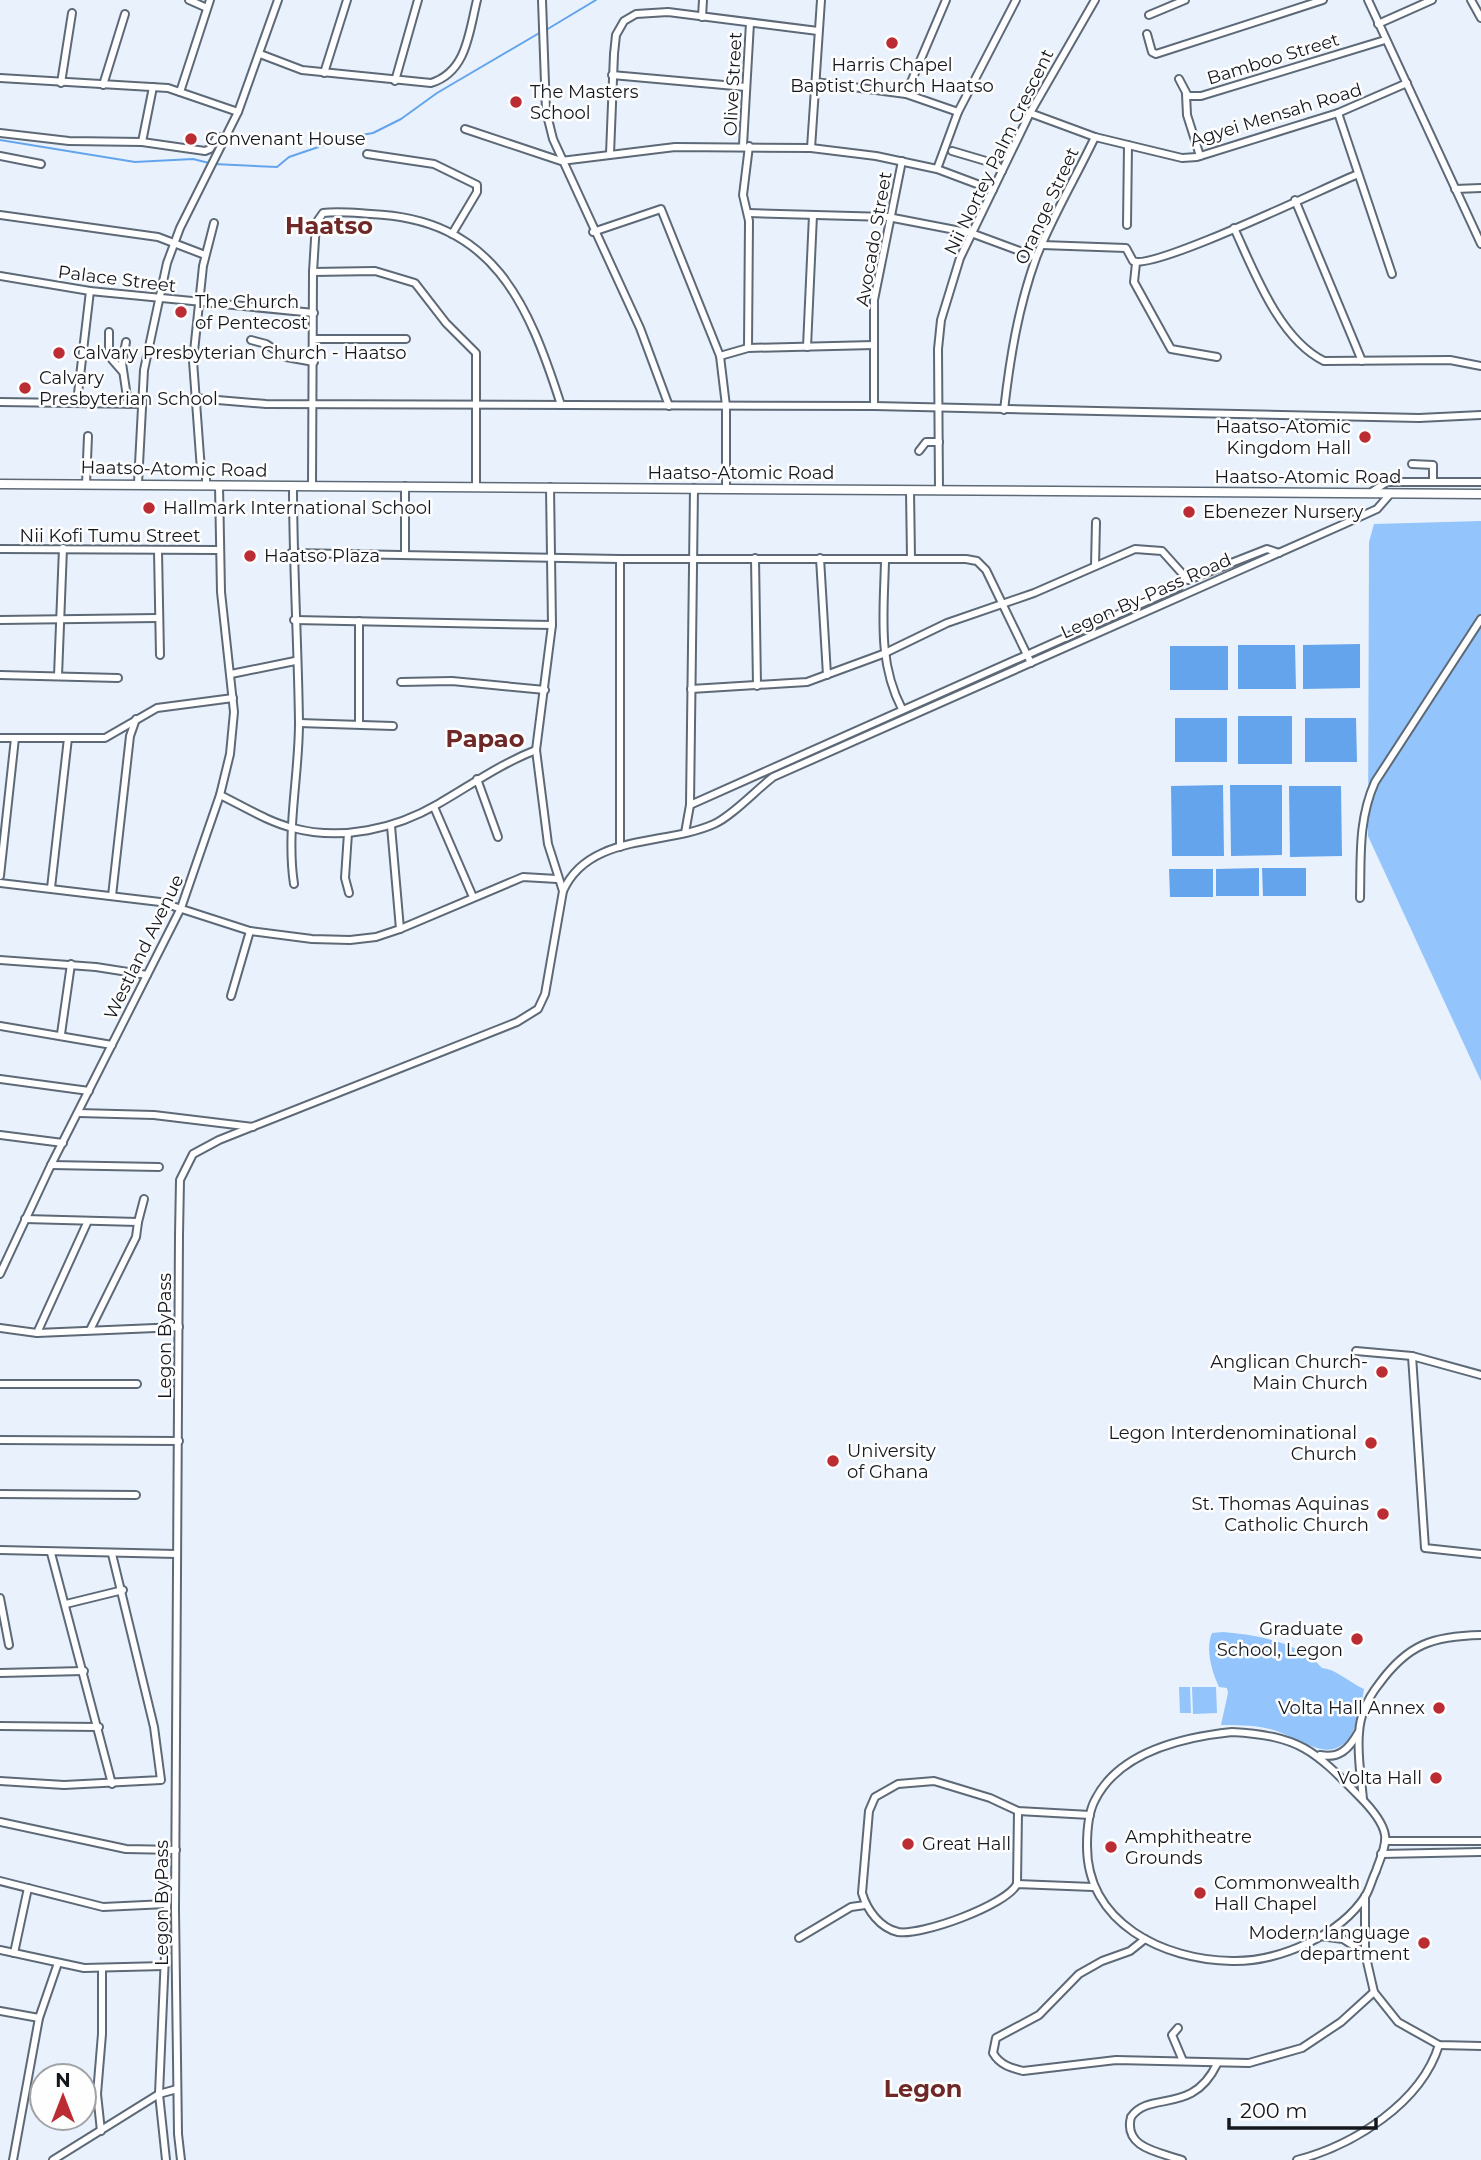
<svg xmlns="http://www.w3.org/2000/svg" width="1481" height="2160" font-family="Montserrat,sans-serif">
	<rect width="100%" height="100%" fill="#e9f2fc"/>
	<g fill="#93c4fc">
		<path d="M1481 521V1081L1368 836 1369 542 1374 524Z"/>
		<path d="M1223 1632C1257 1635 1299 1642 1322 1668 1336 1669 1350 1683 1364 1689 1360 1715 1353 1759 1317 1748 1299 1743 1283 1731 1265 1728 1252 1725 1235 1725 1221 1725L1228 1693 1227 1688 1219 1687C1212 1672 1205 1649 1212 1633Z"/>
		<path d="M1179 1687H1190L1191 1713H1180Z"/>
		<path d="M1192 1687H1216L1217 1713 1193 1714Z"/>
	</g>
	<g fill="#64a4ec">
		<path d="M1360 644V688L1303 689V645Z"/>
		<path d="M1238 645H1295L1296 689H1238Z"/>
		<rect x="1170" y="646" width="58" height="44"/>
		<rect x="1238" y="716" width="54" height="48"/>
		<rect x="1175" y="718" width="52" height="44"/>
		<path d="M1305 718H1356L1357 762H1305Z"/>
		<path d="M1223 785 1224 856H1172L1171 786Z"/>
		<path d="M1230 785H1282V855L1231 856Z"/>
		<path d="M1289 786H1341L1342 856 1290 857Z"/>
		<path d="M1259 868V896H1216V869Z"/>
		<path d="M1262 868H1306V896H1263Z"/>
		<path d="M1169 869H1213V897H1170Z"/>
	</g>
	<g fill="none" stroke-linecap="round" stroke-linejoin="round">
		<g stroke="#64a4ec" stroke-width="2">
			<path d="M546 30 596 0"/>
			<path d="M0 140 135 162 193 159 209 163"/>
			<path d="M214 164 277 167 289 157 345 138 373 133 401 119 437 93 541 32"/>
		</g>
		<defs>
			<g id="minor">
				<path d="M189 0 207 8"/>
				<path d="M542 0 546 111 553 139 640 328 669 406"/>
				<path d="M1368 0 1481 244"/>
				<path d="M1471 0 1481 18"/>
				<path d="M1149 15 1185 0"/>
				<path d="M702 17 703 0"/>
				<path d="M1378 24 1432 0"/>
				<path d="M1147 34 1152 52 1156 54 1323 0"/>
				<path d="M260 54 302 70 431 83C467 72 469 32 477 0"/>
				<path d="M324 73 347 0"/>
				<path d="M612 75 746 87"/>
				<path d="M0 78 168 88 238 112"/>
				<path d="M1179 79 1188 96H1201L1385 40"/>
				<path d="M395 81 418 0"/>
				<path d="M815 82 906 94 958 112"/>
				<path d="M61 83 72 13"/>
				<path d="M103 85 125 14"/>
				<path d="M180 92 210 0"/>
				<path d="M906 94 946 0"/>
				<path d="M1186 94 1187 115 1200 156"/>
				<path d="M1030 113 1095 137 1182 158 1197 157 1338 113 1407 83"/>
				<path d="M1338 113 1392 274"/>
				<path d="M465 129 561 161 675 147 811 148 876 156 937 169 993 190"/>
				<path d="M0 133 69 141 142 142 153 87"/>
				<path d="M142 142 205 151 210 149 217 137 226 139"/>
				<path d="M743 145 750 23"/>
				<path d="M811 148 821 0"/>
				<path d="M952 151 996 164 1002 171"/>
				<path d="M367 154 434 164 477 185V192L452 234"/>
				<path d="M610 154 614 54 616 35 624 21 636 14 668 12 818 31"/>
				<path d="M0 156 41 164"/>
				<path d="M937 169 958 112 1016 0"/>
				<path d="M1455 189 1481 188"/>
				<path d="M1295 200 1362 361"/>
				<path d="M748 213 888 217 971 233 1036 257"/>
				<path d="M0 215 158 237 205 255"/>
				<path d="M1127 225 1128 145"/>
				<path d="M1234 228C1254 271 1279 339 1324 361L1450 360 1481 366"/>
				<path d="M593 232 661 209 720 356 726 406V488"/>
				<path d="M1042 245 1126 248 1133 261C1153 271 1326 187 1358 174"/>
				<path d="M1136 263 1134 282 1171 349 1217 357"/>
				<path d="M313 272 375 271 415 283 446 323 476 353V486"/>
				<path d="M0 276 90 291 314 313"/>
				<path d="M109 332V356L122 371"/>
				<path d="M314 339H406"/>
				<path d="M251 340 266 344 286 357 314 362"/>
				<path d="M126 342 122 363 128 404"/>
				<path d="M807 347 813 215"/>
				<path d="M748 348 749 221 743 195 749 146"/>
				<path d="M720 356 748 348 874 345"/>
				<path d="M194 398 266 404 874 406 1419 418 1481 415"/>
				<path d="M0 402 141 404"/>
				<path d="M77 402 90 291"/>
				<path d="M874 406V300L902 161"/>
				<path d="M1004 410C1010 358 1018 308 1036 258 1052 217 1076 177 1095 137"/>
				<path d="M919 451 926 442H939"/>
				<path d="M1412 464 1433 465V482"/>
				<path d="M138 483 144 370 167 263 180 228 238 112 278 0"/>
				<path d="M86 484 88 436"/>
				<path d="M206 484V475L201 470 193 361 203 266 214 223"/>
				<path d="M293 486C293 565 298 644 299 723 299 776 286 831 294 884"/>
				<path d="M312 486 313 272 316 223 323 213C338 211 355 213 371 214 493 219 528 302 561 405"/>
				<path d="M550 487 552 625 536 750 548 844 563 891"/>
				<path d="M910 490 911 558"/>
				<path d="M939 490 938 349 941 320 960 258 1030 113 1095 0"/>
				<path d="M1370 493 1387 482H1481"/>
				<path d="M0 549 219 550"/>
				<path d="M158 551 160 655"/>
				<path d="M291 553 620 559H966L977 561 986 570 1031 663"/>
				<path d="M405 555V486"/>
				<path d="M755 558 757 686"/>
				<path d="M820 558 827 675"/>
				<path d="M885 560C884 612 877 661 902 709"/>
				<path d="M1095 566 1096 522"/>
				<path d="M0 620 158 618"/>
				<path d="M294 620 552 625"/>
				<path d="M231 674 295 661"/>
				<path d="M0 675 118 678"/>
				<path d="M58 676 63 548"/>
				<path d="M401 682 452 681 545 690"/>
				<path d="M691 689 807 682 883 654 947 623 1034 593 1135 549 1162 551 1188 580 1267 549 1279 553"/>
				<path d="M299 723 393 726"/>
				<path d="M359 724V621"/>
				<path d="M0 738H105L157 708 233 698"/>
				<path d="M477 779 498 837"/>
				<path d="M220 795C243 806 268 822 293 828 342 841 395 829 438 804 471 785 500 764 536 750"/>
				<path d="M690 805 1179 587"/>
				<path d="M434 807 473 897"/>
				<path d="M391 826 400 929"/>
				<path d="M348 833 345 878 349 893"/>
				<path d="M685 833 690 805 694 488"/>
				<path d="M620 847V559"/>
				<path d="M0 876 15 738"/>
				<path d="M0 883 160 902 250 931 312 939 350 940 376 937 400 929 523 877 557 879"/>
				<path d="M51 888 68 738"/>
				<path d="M112 896 130 736 136 719"/>
				<path d="M1360 898C1361 857 1358 820 1375 782L1481 619"/>
				<path d="M0 960 96 967 147 975"/>
				<path d="M231 996 250 931"/>
				<path d="M0 1026 112 1045"/>
				<path d="M61 1034 71 964"/>
				<path d="M0 1079 89 1091"/>
				<path d="M78 1113 154 1115 253 1127"/>
				<path d="M0 1135 63 1143"/>
				<path d="M51 1165 159 1167"/>
				<path d="M25 1219 138 1222 144 1199"/>
				<path d="M0 1274 51 1165 181 908 220 795 230 754 234 712 221 592 219 485"/>
				<path d="M0 1328 37 1333 179 1327"/>
				<path d="M90 1330 136 1237 138 1222"/>
				<path d="M37 1333 87 1223"/>
				<path d="M1356 1351 1412 1356 1481 1375"/>
				<path d="M1412 1356 1425 1548 1481 1554"/>
				<path d="M0 1384H137"/>
				<path d="M0 1440 179 1441"/>
				<path d="M0 1494 136 1495"/>
				<path d="M0 1550 177 1554"/>
				<path d="M51 1553 112 1784"/>
				<path d="M0 1598 9 1645"/>
				<path d="M66 1604 123 1590"/>
				<path d="M0 1673 84 1671"/>
				<path d="M0 1726 99 1727"/>
				<path d="M1232 1732C1300 1736 1314 1750 1359 1796 1369 1806 1383 1822 1385 1835 1387 1846 1379 1861 1376 1871 1372 1879 1370 1888 1366 1895 1340 1936 1278 1962 1232 1961 1163 1960 1087 1923 1087 1846 1087 1832 1088 1813 1095 1800 1119 1752 1184 1737 1232 1732Z"/>
				<path d="M1320 1755C1339 1759 1349 1749 1358 1733"/>
				<path d="M0 1781 64 1785 161 1780 154 1727 112 1554"/>
				<path d="M1363 1799C1361 1777 1357 1755 1359 1733 1360 1715 1368 1698 1379 1684 1408 1644 1433 1636 1481 1635"/>
				<path d="M1090 1815 1018 1811 990 1798 934 1781 898 1784 875 1797 869 1811 862 1893C867 1910 880 1928 898 1932 921 1936 1007 1905 1017 1884L1093 1887"/>
				<path d="M0 1822 126 1849 176 1850"/>
				<path d="M1385 1841H1480"/>
				<path d="M1381 1854 1480 1852"/>
				<path d="M0 1881 103 1907 166 1904"/>
				<path d="M1017 1884 1018 1811"/>
				<path d="M1365 1896V1953L1374 1992 1398 2022 1439 2045 1481 2046"/>
				<path d="M1320 1936 1343 1939 1365 1953"/>
				<path d="M799 1938 851 1907 865 1905"/>
				<path d="M1145 1939 1130 1951 1102 1961 1079 1974 1039 2015 996 2038 993 2053C1000 2065 1011 2068 1023 2071L1116 2060 1249 2063 1302 2048 1341 2022 1374 1992"/>
				<path d="M0 1950 84 1968 164 1966"/>
				<path d="M14 1953 28 1888"/>
				<path d="M0 2011 39 2018"/>
				<path d="M1178 2028 1172 2035 1183 2061"/>
				<path d="M101 2131 97 2094 102 2034V1968"/>
				<path d="M13 2160 39 2018 58 1963"/>
				<path d="M53 2160 159 2094 177 2089"/>
				<path d="M166 2160 159 2094 168 1886 175 1880"/>
				<path d="M181 2160 178 2134 175 1909 179 1235 180 1180 193 1154 219 1140 517 1022 538 1009 545 994 563 891C589 833 665 846 714 824 732 816 756 790 773 777L1344 524 1377 509 1391 493"/>
				<path d="M1182 2160C1159 2152 1123 2148 1131 2117 1150 2090 1192 2116 1217 2064"/>
				<path d="M1297 2160C1354 2145 1421 2103 1439 2045"/>
			</g>
			<path id="major" d="M0 484 1481 494"/>
		</defs>
		<use href="#minor" stroke="#5d6977" stroke-width="10"/>
		<use href="#major" stroke="#5d6977" stroke-width="11"/>
		<use href="#minor" stroke="#fff" stroke-width="6"/>
		<use href="#major" stroke="#fff" stroke-width="8"/>
	</g>
	<g fill="#bc2c33" stroke="#fefefe" stroke-width="2.5">
		<circle cx="892" cy="43" r="7"/>
		<circle cx="516" cy="102" r="7"/>
		<circle cx="191" cy="139" r="7"/>
		<circle cx="181" cy="312" r="7"/>
		<circle cx="59" cy="353" r="7"/>
		<circle cx="25" cy="388" r="7"/>
		<circle cx="1365" cy="437" r="7"/>
		<circle cx="149" cy="508" r="7"/>
		<circle cx="1189" cy="512" r="7"/>
		<circle cx="250" cy="556" r="7"/>
		<circle cx="1382" cy="1372" r="7"/>
		<circle cx="1371" cy="1443" r="7"/>
		<circle cx="833" cy="1461" r="7"/>
		<circle cx="1383" cy="1514" r="7"/>
		<circle cx="1357" cy="1639" r="7"/>
		<circle cx="1439" cy="1708" r="7"/>
		<circle cx="1436" cy="1778" r="7"/>
		<circle cx="908" cy="1844" r="7"/>
		<circle cx="1111" cy="1847" r="7"/>
		<circle cx="1200" cy="1893" r="7"/>
		<circle cx="1424" cy="1943" r="7"/>
	</g>
	<g text-anchor="middle" stroke-width="5" stroke-linejoin="round" paint-order="stroke">
		<g font-size="18" fill="#14181e" stroke="#fefefe">
			<text transform="translate(1273 59) rotate(-17)" y="6">Bamboo Street</text>
			<text transform="translate(733 84) rotate(-87)" y="6">Olive Street</text>
			<text transform="translate(1276 115) rotate(-17)" y="6">Agyei Mensah Road</text>
			<text transform="translate(999 152) rotate(-64)" y="6">Nii Nortey Palm Crescent</text>
			<text transform="translate(1047 206) rotate(-65)" y="6">Orange Street</text>
			<text transform="translate(874 239) rotate(-80)" y="6">Avocado Street</text>
			<text transform="translate(117 279) rotate(7)" y="6">Palace Street</text>
			<text transform="translate(174 469) rotate(1)" y="6">Haatso-Atomic Road</text>
			<text x="741" y="479">Haatso-Atomic Road</text>
			<text x="1308" y="483">Haatso-Atomic Road</text>
			<text x="110" y="542">Nii Kofi Tumu Street</text>
			<text transform="translate(1146 596) rotate(-24)" y="6">Legon By-Pass Road</text>
			<text transform="translate(144 947) rotate(-64)" y="6">Westland Avenue</text>
			<text transform="translate(165 1336) rotate(-90)" y="6">Legon ByPass</text>
			<text transform="translate(162 1903) rotate(-90)" y="6">Legon ByPass</text>
		</g>
		<g font-size="18" fill="#14181e" stroke="#fefefe" text-anchor="start">
			<text x="892" y="71" text-anchor="middle">Harris Chapel<tspan x="892" dy="21">Baptist Church Haatso</tspan></text>
			<text x="530" y="98">The Masters<tspan x="530" dy="21">School</tspan></text>
			<text x="205" y="145">Convenant House</text>
			<text x="195" y="308">The Church<tspan x="195" dy="21">of Pentecost</tspan></text>
			<text x="73" y="359">Calvary Presbyterian Church - Haatso</text>
			<text x="39" y="384">Calvary<tspan x="39" dy="21">Presbyterian School</tspan></text>
			<text x="1351" y="433" text-anchor="end">Haatso-Atomic<tspan x="1351" dy="21">Kingdom Hall</tspan></text>
			<text x="163" y="514">Hallmark International School</text>
			<text x="1203" y="518">Ebenezer Nursery</text>
			<text x="264" y="562">Haatso Plaza</text>
			<text x="1368" y="1368" text-anchor="end">Anglican Church-<tspan x="1368" dy="21">Main Church</tspan></text>
			<text x="1357" y="1439" text-anchor="end">Legon Interdenominational<tspan x="1357" dy="21">Church</tspan></text>
			<text x="847" y="1457">University<tspan x="847" dy="21">of Ghana</tspan></text>
			<text x="1369" y="1510" text-anchor="end">St. Thomas Aquinas<tspan x="1369" dy="21">Catholic Church</tspan></text>
			<text x="1343" y="1635" text-anchor="end">Graduate<tspan x="1343" dy="21">School, Legon</tspan></text>
			<text x="1425" y="1714" text-anchor="end">Volta Hall Annex</text>
			<text x="1422" y="1784" text-anchor="end">Volta Hall</text>
			<text x="1125" y="1843">Amphitheatre<tspan x="1125" dy="21">Grounds</tspan></text>
			<text x="922" y="1850">Great Hall</text>
			<text x="1214" y="1889">Commonwealth<tspan x="1214" dy="21">Hall Chapel</tspan></text>
			<text x="1410" y="1939" text-anchor="end">Modern language<tspan x="1410" dy="21">department</tspan></text>
		</g>
		<g font-size="24" font-weight="bold" fill="#6e2828" stroke="#fefefe">
			<text x="329" y="234">Haatso</text>
			<text x="485" y="747">Papao</text>
			<text x="923" y="2097">Legon</text>
		</g>
	</g>
	<g transform="translate(63 2097)"><circle r="33" fill="#fefefe" stroke="#a0a2a4" stroke-width="2"/>
	<path d="M0-5L12 26L0 18L-12 26Z" fill="#bc2c33"/>
	<text y="-10" font-size="19" font-weight="bold" text-anchor="middle" fill="#14181e">N</text>
	</g>
	<path d="M1229 2118v10h147v-10" fill="none" stroke="#14181e" stroke-width="3.5"/>
	<text x="1240" y="2118" font-size="21" fill="#14181e" stroke="#fefefe" stroke-width="5" paint-order="stroke">200 m</text>
</svg>
